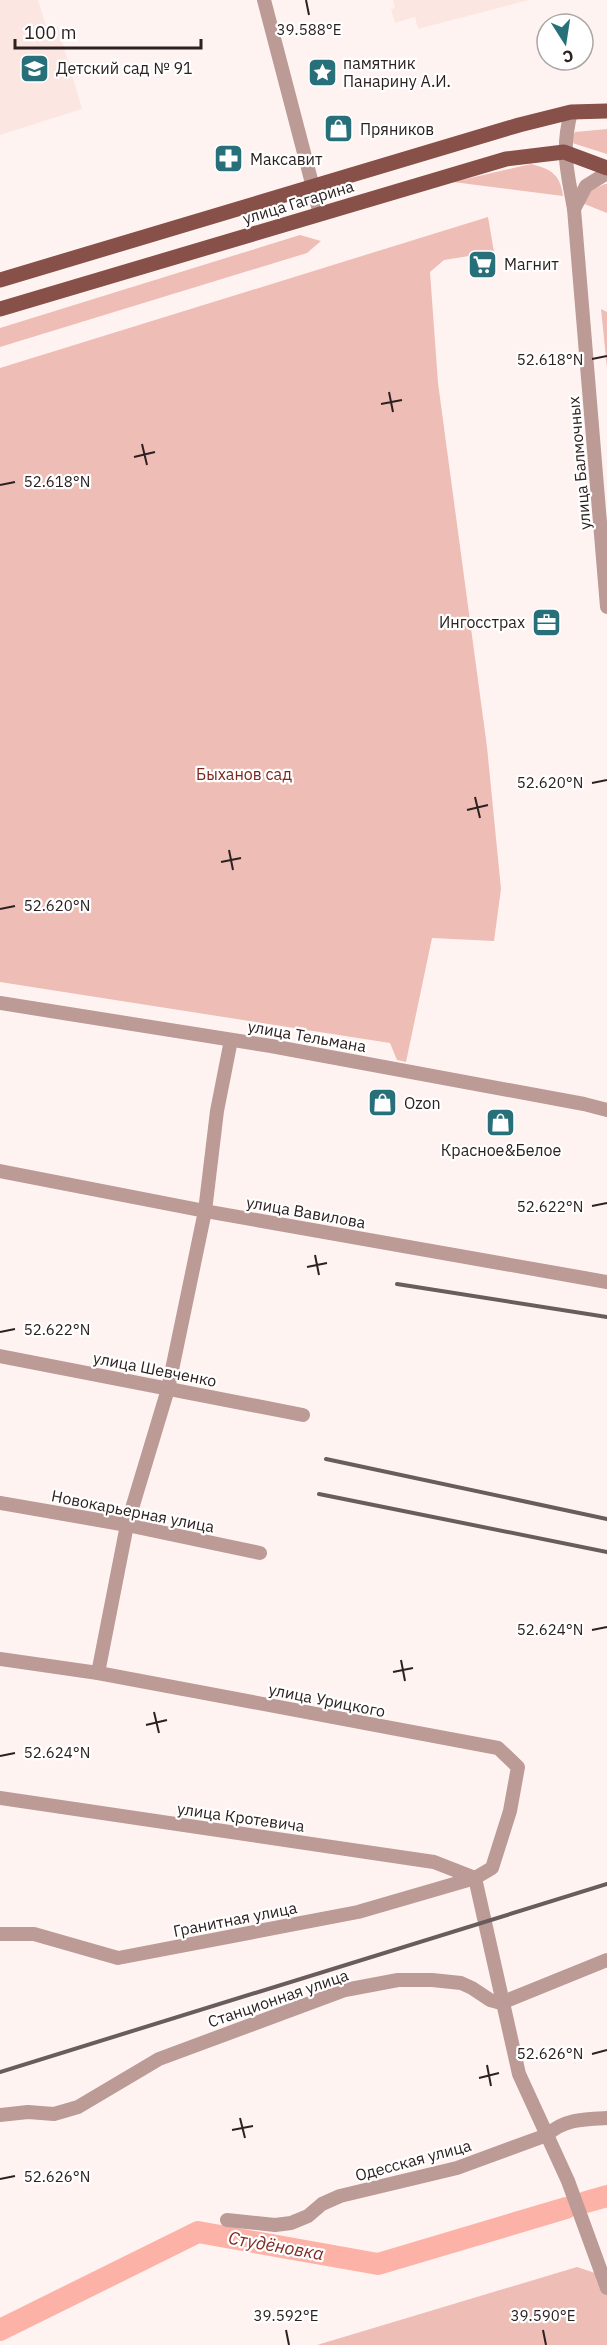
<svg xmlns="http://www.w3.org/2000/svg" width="607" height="2345" font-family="'IBM Plex Sans',sans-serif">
	<rect width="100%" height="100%" fill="#fff3f1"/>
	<g fill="#fce6e2">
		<path d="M0 0H38L46 26 58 27 82 109 0 135Z"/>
		<path d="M393 0H529L418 29 415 17 395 23 391 9 395 8Z"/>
	</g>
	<g fill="#eebdb6">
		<path d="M607 129V154L569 142 575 132Z"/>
		<path d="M531 164C551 169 560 174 563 196L453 182Z"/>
		<path d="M605 184H607V213L582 203 591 190Z"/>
		<path d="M488 217 494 252 444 260 430 272 438 383 487 747 501 889 494 941 432 938 406 1062 397 1060 390 1043 0 982V368Z"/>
		<path d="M300 235 321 241 307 253 0 347V328Z"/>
		<path d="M601 309 607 312V368Z"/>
		<path d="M577 2267 607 2277V2345H317Z"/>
	</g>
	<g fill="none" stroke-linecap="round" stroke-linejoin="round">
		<g stroke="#fdb2a8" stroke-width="22">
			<path d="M586 2202 607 2196"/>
			<path d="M0 2330 198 2232 378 2264 566 2208"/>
		</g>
		<g stroke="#bc9b96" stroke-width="14">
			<path d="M264 0 320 214"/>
			<path d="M571 112C561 151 567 170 574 209L607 607"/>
			<path d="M574 209 586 186 607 173"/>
			<path d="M0 1003 271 1046 584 1104 607 1110"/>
			<path d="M0 1171 205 1211 607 1282"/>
			<path d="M0 1356 303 1415"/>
			<path d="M0 1503 127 1525 260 1553"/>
			<path d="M0 1659 98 1673 498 1748 518 1767 510 1811 492 1868 475 1878 358 1912 118 1958 34 1934H0"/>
			<path d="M98 1673 127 1525 168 1389 205 1211 217 1111 231 1040"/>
			<path d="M0 1798 434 1862 475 1878"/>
			<path d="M475 1878 519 2074 568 2181 607 2288"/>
			<path d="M0 2115 28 2112 54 2114 78 2107 159 2059 345 1990 398 1980H432L461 1983 472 1988 490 2000 501 2003 607 1960"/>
			<path d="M227 2220 275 2225 291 2223 308 2216 322 2204 340 2196 457 2168 547 2135C564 2119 584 2119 607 2118"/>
		</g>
		<g stroke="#875049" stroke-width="15">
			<path d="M0 280 519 125 571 112 607 111"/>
			<path d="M0 309 506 159 564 152 607 168"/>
		</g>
		<g stroke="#685d5c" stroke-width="4">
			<path d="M397 1284 607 1317"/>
			<path d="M326 1459 607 1519"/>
			<path d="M319 1494 607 1552"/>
			<path d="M0 2072 607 1884"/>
		</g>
	</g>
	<path fill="none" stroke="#2c2120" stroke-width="2" d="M306 0 309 15M592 359 607 356M389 392 393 412M381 404 402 400M142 444 147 465M134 457 155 452M0 485 15 482M592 783 607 780M475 797 480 818M467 810 488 805M229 850 233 870M221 862 241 858M0 909 15 906M592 1206 607 1203M315 1255 319 1275M307 1267 327 1263M0 1332 15 1329M592 1630 607 1627M401 1660 405 1681M393 1672 413 1668M154 1712 159 1733M146 1725 167 1720M0 1756 15 1753M592 2054 607 2050M487 2065 491 2086M479 2078 499 2073M240 2118 245 2138M232 2130 253 2126M0 2179 15 2176M286 2330 289 2345M543 2330 546 2345"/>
	<defs>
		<symbol id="school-square" viewBox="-11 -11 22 22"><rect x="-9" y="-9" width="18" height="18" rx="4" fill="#27707a" stroke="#fff"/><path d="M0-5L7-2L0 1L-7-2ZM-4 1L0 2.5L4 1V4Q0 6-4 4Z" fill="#fff"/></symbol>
		<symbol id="sight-square" viewBox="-11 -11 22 22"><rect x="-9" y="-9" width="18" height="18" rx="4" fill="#27707a" stroke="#fff"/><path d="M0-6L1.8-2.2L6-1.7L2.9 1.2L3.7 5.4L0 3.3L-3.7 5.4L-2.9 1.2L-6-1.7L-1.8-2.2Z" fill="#fff"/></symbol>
		<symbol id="shop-square" viewBox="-11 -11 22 22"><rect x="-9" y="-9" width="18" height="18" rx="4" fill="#27707a" stroke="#fff"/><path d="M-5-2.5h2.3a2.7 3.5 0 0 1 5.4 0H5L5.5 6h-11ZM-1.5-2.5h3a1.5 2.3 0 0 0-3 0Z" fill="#fff"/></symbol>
		<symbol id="pharmacy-square" viewBox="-11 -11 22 22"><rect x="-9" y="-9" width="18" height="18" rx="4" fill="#27707a" stroke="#fff"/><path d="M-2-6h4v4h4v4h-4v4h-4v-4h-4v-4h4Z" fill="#fff"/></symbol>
		<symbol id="supermarket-square" viewBox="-11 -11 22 22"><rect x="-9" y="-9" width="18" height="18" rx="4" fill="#27707a" stroke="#fff"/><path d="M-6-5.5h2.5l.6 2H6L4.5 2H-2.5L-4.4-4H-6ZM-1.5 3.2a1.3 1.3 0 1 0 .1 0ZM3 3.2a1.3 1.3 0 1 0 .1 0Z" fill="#fff"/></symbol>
		<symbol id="office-square" viewBox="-11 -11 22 22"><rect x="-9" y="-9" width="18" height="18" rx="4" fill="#27707a" stroke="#fff"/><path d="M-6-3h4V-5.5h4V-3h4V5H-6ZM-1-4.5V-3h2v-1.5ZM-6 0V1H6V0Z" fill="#fff"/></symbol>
	</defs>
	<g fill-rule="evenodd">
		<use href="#school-square" x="18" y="52" width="33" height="33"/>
		<use href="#sight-square" x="306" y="56" width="33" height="33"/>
		<use href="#shop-square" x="322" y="112" width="33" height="33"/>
		<use href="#pharmacy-square" x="212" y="142" width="33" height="33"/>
		<use href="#supermarket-square" x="466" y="248" width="33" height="33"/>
		<use href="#office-square" x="530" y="606" width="33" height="33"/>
		<use href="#shop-square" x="366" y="1086" width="33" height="33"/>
		<use href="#shop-square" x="484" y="1106" width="33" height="33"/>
	</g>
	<g text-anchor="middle" stroke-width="4.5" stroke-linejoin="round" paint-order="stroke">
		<g font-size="16" fill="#2c2120" stroke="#fff" text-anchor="start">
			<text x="343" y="69">памятник<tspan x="343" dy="18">Панарину А.И.</tspan></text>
			<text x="56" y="74">Детский сад № 91</text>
			<text x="360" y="135">Пряников</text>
			<text x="250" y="165">Максавит</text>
			<text x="504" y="270">Магнит</text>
			<text x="525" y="628" text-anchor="end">Ингосстрах</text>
			<text x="404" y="1109">Ozon</text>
			<text x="501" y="1156" text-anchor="middle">Красное&amp;Белое</text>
		</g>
		<g font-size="16" fill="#2c2120" stroke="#fff">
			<text transform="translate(298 202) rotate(-17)" y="6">улица Гагарина</text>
			<text transform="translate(579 463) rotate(-95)" y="6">улица Балмочных</text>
			<text transform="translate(307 1036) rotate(10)" y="6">улица Тельмана</text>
			<text transform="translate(306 1212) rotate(10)" y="6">улица Вавилова</text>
			<text transform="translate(155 1369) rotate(11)" y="6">улица Шевченко</text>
			<text transform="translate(133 1511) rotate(11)" y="6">Новокарьерная улица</text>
			<text transform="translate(327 1700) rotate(11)" y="6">улица Урицкого</text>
			<text transform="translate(241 1817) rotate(8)" y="6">улица Кротевича</text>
			<text transform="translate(235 1919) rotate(-11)" y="6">Гранитная улица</text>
			<text transform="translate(278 1998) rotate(-19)" y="6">Станционная улица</text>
			<text transform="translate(413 2160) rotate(-15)" y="6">Одесская улица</text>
		</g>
		<g font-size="16" fill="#7b261f" stroke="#fff">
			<text x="244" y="780">Быханов сад</text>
		</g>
		<g font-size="18" font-style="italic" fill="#802b24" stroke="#fff">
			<text transform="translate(276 2246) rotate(10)" y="6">Студёновка</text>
		</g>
	</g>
	<g font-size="15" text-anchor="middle" fill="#2c2120" stroke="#fff" stroke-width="4.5" stroke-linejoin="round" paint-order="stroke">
		<text x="309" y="35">39.588°E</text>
		<text x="550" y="365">52.618°N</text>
		<text x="57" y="487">52.618°N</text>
		<text x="550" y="788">52.620°N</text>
		<text x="57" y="911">52.620°N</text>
		<text x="550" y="1212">52.622°N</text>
		<text x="57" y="1335">52.622°N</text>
		<text x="550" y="1635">52.624°N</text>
		<text x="57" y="1758">52.624°N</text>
		<text x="550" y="2059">52.626°N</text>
		<text x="57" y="2182">52.626°N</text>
		<text x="286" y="2321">39.592°E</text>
		<text x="543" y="2321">39.590°E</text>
	</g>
	<g transform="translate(565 42) rotate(168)"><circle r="28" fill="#ffffff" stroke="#aba6a6" stroke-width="1.5"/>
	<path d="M0-4.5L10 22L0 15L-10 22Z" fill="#27707a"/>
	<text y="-9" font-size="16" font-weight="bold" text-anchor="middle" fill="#2c2120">С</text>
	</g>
	<path d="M15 39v9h186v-9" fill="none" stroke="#2c2120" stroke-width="3"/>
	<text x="24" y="39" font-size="18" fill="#2c2120" stroke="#ffffff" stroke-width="4.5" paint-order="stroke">100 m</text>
</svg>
